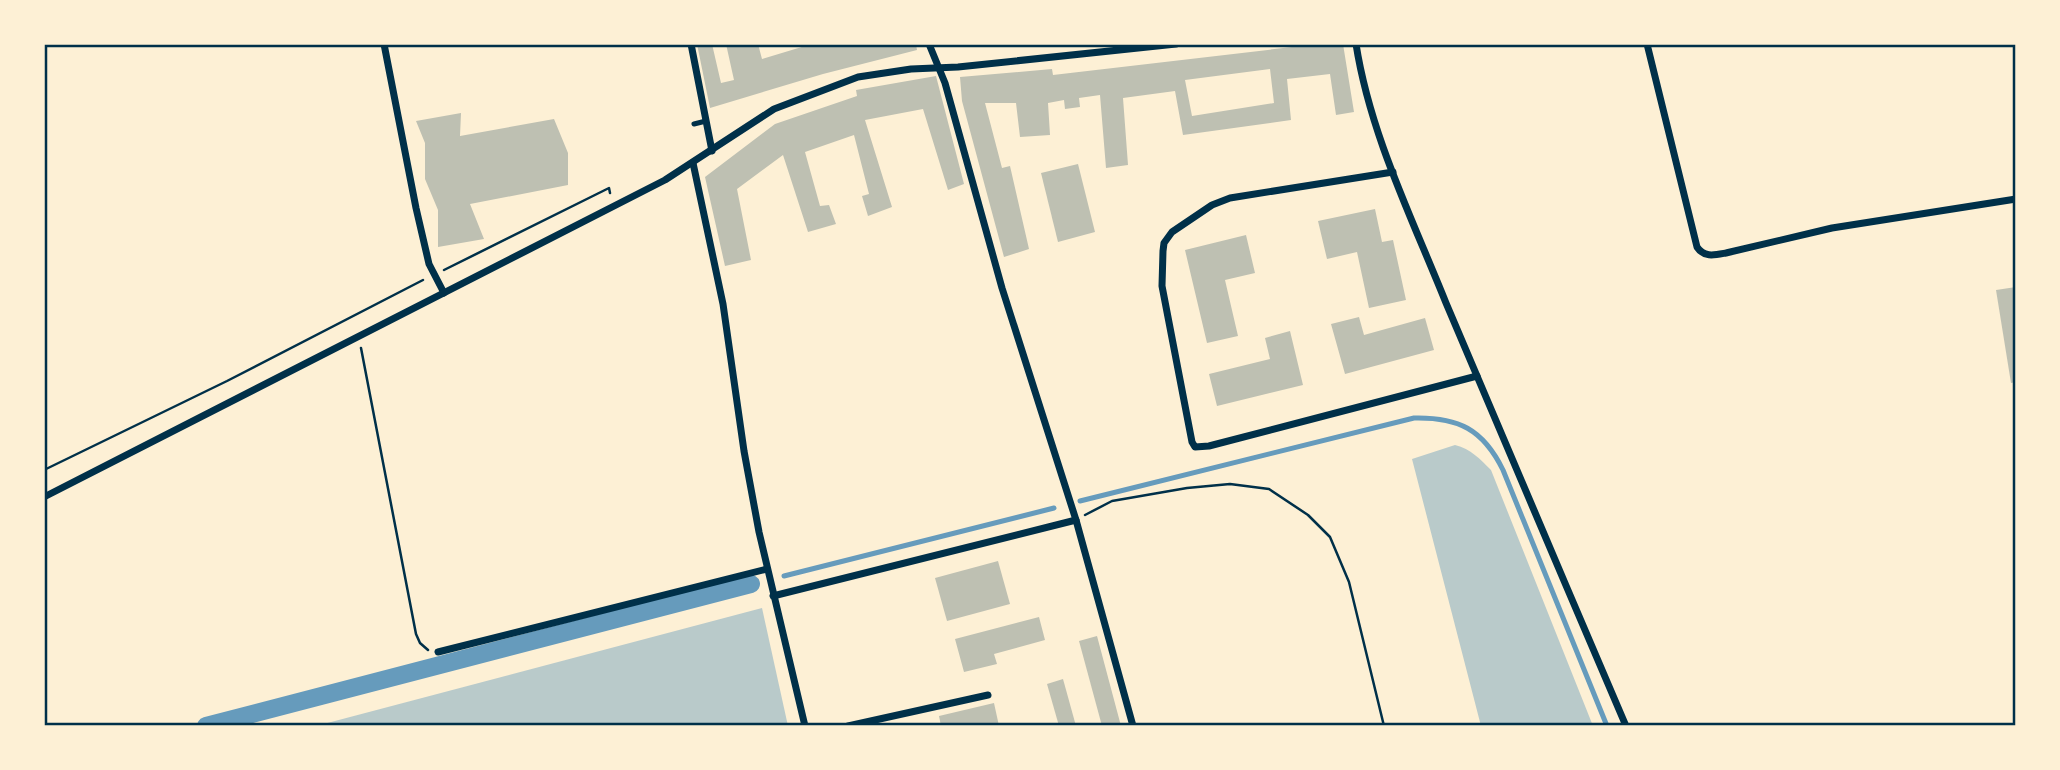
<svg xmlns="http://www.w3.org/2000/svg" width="2060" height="770" font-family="Manrope,sans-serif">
	<rect width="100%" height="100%" fill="#fdf0d5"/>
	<g fill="#b9caca">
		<path d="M1455 445C1471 449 1480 459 1491 470L1593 726H1481L1412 459Z"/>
		<path d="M762 608 788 726H316Z"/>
	</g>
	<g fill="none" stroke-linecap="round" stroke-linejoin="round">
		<g stroke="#669bbc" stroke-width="5">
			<path d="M1080 501 1414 418C1458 417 1483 429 1503 470L1607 726"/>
			<path d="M784 576 1054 508"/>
		</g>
		<path stroke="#669bbc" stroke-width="18" d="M206 726 751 584"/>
	</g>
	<g fill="#bec0b2" fill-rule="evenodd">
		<path d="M697 44H712L721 83 734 80 726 44H758L762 59 805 46 804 44H916L917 50 823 74 710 108Z"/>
		<path d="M1318 44H1343L1354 112 1336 115 1330 74 1287 79 1291 120 1183 135 1175 91 1123 98 1128 165 1106 168 1100 95 1079 98 1080 107 1065 109 1064 100 1048 103 1050 135 1020 137 1016 103H985L1002 168 1010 166 1029 249 1004 257 962 101 960 77 1052 69 1053 75ZM1270 69 1274 103 1192 116 1185 80Z"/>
		<path d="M936 76 964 184 948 190 923 109 865 120 892 207 868 216 862 196 869 194 854 135 805 152 820 206 829 205 836 224 808 232 783 155 737 189 751 260 725 266 705 177 775 124 857 96 856 90Z"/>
		<path d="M461 113 460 136 554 119 568 153V185L470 204 484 239 438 247V210L425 179V143L416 121Z"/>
		<path d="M1078 164 1095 232 1058 242 1041 173Z"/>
		<path d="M1375 209 1382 242 1393 240 1406 300 1369 308 1357 252 1327 259 1318 221Z"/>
		<path d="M1246 235 1255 273 1225 280 1238 336 1207 343 1185 250Z"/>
		<path d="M2016 287V382L2011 383 1996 290Z"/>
		<path d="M1359 317 1364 335 1425 318 1434 350 1345 374 1331 324Z"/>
		<path d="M1290 331 1303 385 1217 406 1209 374 1270 359 1265 338Z"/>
		<path d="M998 561 1010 604 947 621 935 578Z"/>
		<path d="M1039 617 1045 640 994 654 997 664 964 672 955 639Z"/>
		<path d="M1097 636 1121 726H1102L1079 641Z"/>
		<path d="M1063 679 1076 726H1059L1047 684Z"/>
		<path d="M994 703 999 726H941L939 716Z"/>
	</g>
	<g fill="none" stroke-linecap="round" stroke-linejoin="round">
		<g stroke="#003049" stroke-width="2.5">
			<path d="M444 270 609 188 610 193"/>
			<path d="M361 348 416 634 420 643 428 650"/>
			<path d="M44 470 227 381 423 280"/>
			<path d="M1085 515 1112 501 1187 488 1230 484 1269 489 1308 515 1330 537 1349 582 1384 726"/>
		</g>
		<path stroke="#003049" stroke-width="5" d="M694 124 706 121"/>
		<g stroke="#003049" stroke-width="7">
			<path d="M384 44 416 208 429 264 444 293"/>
			<path d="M691 44 712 151"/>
			<path d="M929 44 945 83 1002 288 1076 520 1133 726"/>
			<path d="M1356 44C1370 134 1412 218 1446 303 1505 444 1566 585 1626 726"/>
			<path d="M1647 44 1697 247C1704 258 1715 255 1726 253L1832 228 2016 199"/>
			<path d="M693 163 723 304 744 451 759 532 805 726"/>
			<path d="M1393 172 1230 198 1212 205 1172 232 1164 243 1163 251 1162 286 1192 442 1195 447 1209 446 1477 376"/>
			<path d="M44 497 665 180 774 109 858 77 911 69 958 67 1176 44"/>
			<path d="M773 596 1076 520"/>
			<path d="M438 652 767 569"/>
			<path d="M848 726 988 695"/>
		</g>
	</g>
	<rect width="2060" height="770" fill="none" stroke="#fdf0d5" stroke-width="91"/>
	<rect x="46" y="46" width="1968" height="678" fill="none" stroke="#003049" stroke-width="2.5"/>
</svg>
